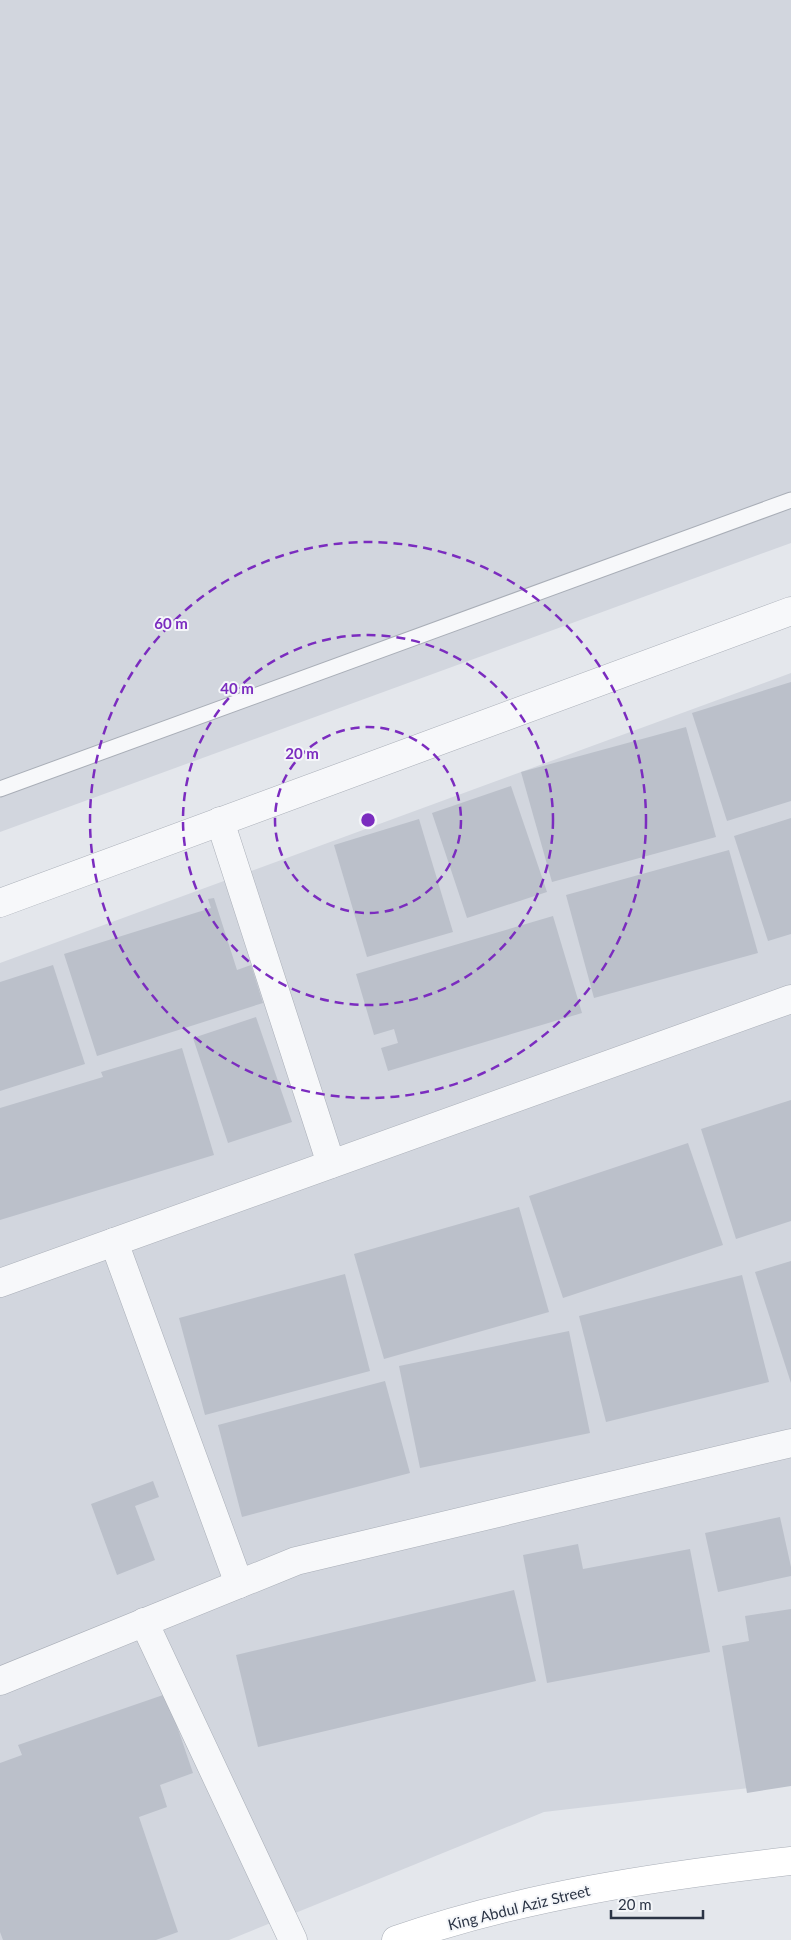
<svg xmlns="http://www.w3.org/2000/svg" width="791" height="1940" font-family="Lato,sans-serif">
	<rect width="100%" height="100%" fill="#e4e7ec"/>
	<g fill="#d2d6de">
		<path d="M0 0H791V543L0 832Z"/>
		<path d="M791 673V1783L544 1812 229 1940H0V963Z"/>
	</g>
	<g fill="#bbc0ca">
		<path d="M791 682V801L727 821 692 713Z"/>
		<path d="M686 727 716 837 552 882 521 772Z"/>
		<path d="M511 786 547 892 467 918 432 813Z"/>
		<path d="M791 818V934L768 941 734 836Z"/>
		<path d="M419 819 453 932 367 957 334 845Z"/>
		<path d="M729 850 758 953 594 998 566 895Z"/>
		<path d="M214 898 237 970 251 965 263 1003 97 1056 64 954 211 908 208 899Z"/>
		<path d="M553 916 582 1013 388 1071 381 1048 398 1043 394 1029 374 1035 356 974Z"/>
		<path d="M53 965 85 1064 0 1091V982Z"/>
		<path d="M256 1017 292 1122 228 1143 193 1038Z"/>
		<path d="M182 1048 214 1155 0 1220V1108L103 1077 101 1072Z"/>
		<path d="M791 1100V1221L736 1239 701 1129Z"/>
		<path d="M688 1143 723 1245 563 1298 529 1196Z"/>
		<path d="M519 1207 549 1312 384 1359 354 1254Z"/>
		<path d="M791 1261V1383L755 1272Z"/>
		<path d="M345 1274 370 1371 205 1415 179 1318Z"/>
		<path d="M742 1275 769 1382 606 1422 579 1316Z"/>
		<path d="M569 1331 590 1433 420 1468 399 1366Z"/>
		<path d="M385 1381 410 1473 242 1517 218 1425Z"/>
		<path d="M153 1481 159 1497 135 1506 155 1560 117 1575 91 1504Z"/>
		<path d="M780 1517 791 1567V1576L718 1592 705 1533Z"/>
		<path d="M578 1544 583 1569 690 1549 710 1652 547 1683 523 1555Z"/>
		<path d="M514 1590 536 1681 258 1747 236 1655Z"/>
		<path d="M791 1609V1786L747 1793 722 1646 749 1641 745 1616Z"/>
		<path d="M166 1694 193 1773 160 1785 167 1807 139 1817 178 1932 156 1940H3L0 1932V1763L22 1755 18 1745Z"/>
	</g>
	<g fill="none" stroke-linecap="round" stroke-linejoin="round">
		<defs>
			<path id="lane" d="M0 789 791 500"/>
			<g id="street">
				<path d="M220 821 331 1164"/>
				<path d="M0 903 791 611"/>
				<path d="M114 1242 239 1584"/>
				<path d="M0 1283 791 999"/>
				<path d="M144 1622 293 1940"/>
				<path d="M0 1681 296 1561 791 1443"/>
			</g>
			<path id="secondary" d="M396 1940C522 1896 659 1876 791 1861"/>
		</defs>
		<use href="#lane" stroke="#a9aeb7" stroke-width="17"/>
		<use href="#street" stroke="#a9aeb7" stroke-width="29"/>
		<use href="#secondary" stroke="#a9aeb7" stroke-width="29"/>
		<use href="#lane" stroke="#f7f8fa" stroke-width="15"/>
		<use href="#street" stroke="#f7f8fa" stroke-width="28"/>
		<use href="#secondary" stroke="#fff" stroke-width="28"/>
	</g>
	<g fill="none" stroke="#7b2cbf" stroke-width="2.5" stroke-dasharray="9 6">
		<circle cx="368" cy="820" r="93"/>
		<circle cx="368" cy="820" r="185"/>
		<circle cx="368" cy="820" r="278"/>
	</g>
	<g text-anchor="middle" stroke-width="4" stroke-linejoin="round" paint-order="stroke">
		<g font-size="15" fill="#2b3445" stroke="#f4f6f9">
			<text transform="translate(519 1908) rotate(-14)" y="5">King Abdul Aziz Street</text>
		</g>
	</g>
	<circle cx="368" cy="820" r="8" fill="#7b2cbf" stroke="#f4f6f9" stroke-width="2.5"/>
	<g font-size="15" text-anchor="middle" font-weight="bold" fill="#7b2cbf" stroke="#f4f6f9" stroke-width="4" stroke-linejoin="round" paint-order="stroke">
		<text x="171" y="629">60 m</text>
		<text x="237" y="694">40 m</text>
		<text x="302" y="759">20 m</text>
	</g>
	<path d="M611 1910v8h92v-8" fill="none" stroke="#2b3445" stroke-width="2.5"/>
	<text x="618" y="1910" font-size="15" fill="#2b3445" stroke="#f4f6f9" stroke-width="4" paint-order="stroke">20 m</text>
</svg>
